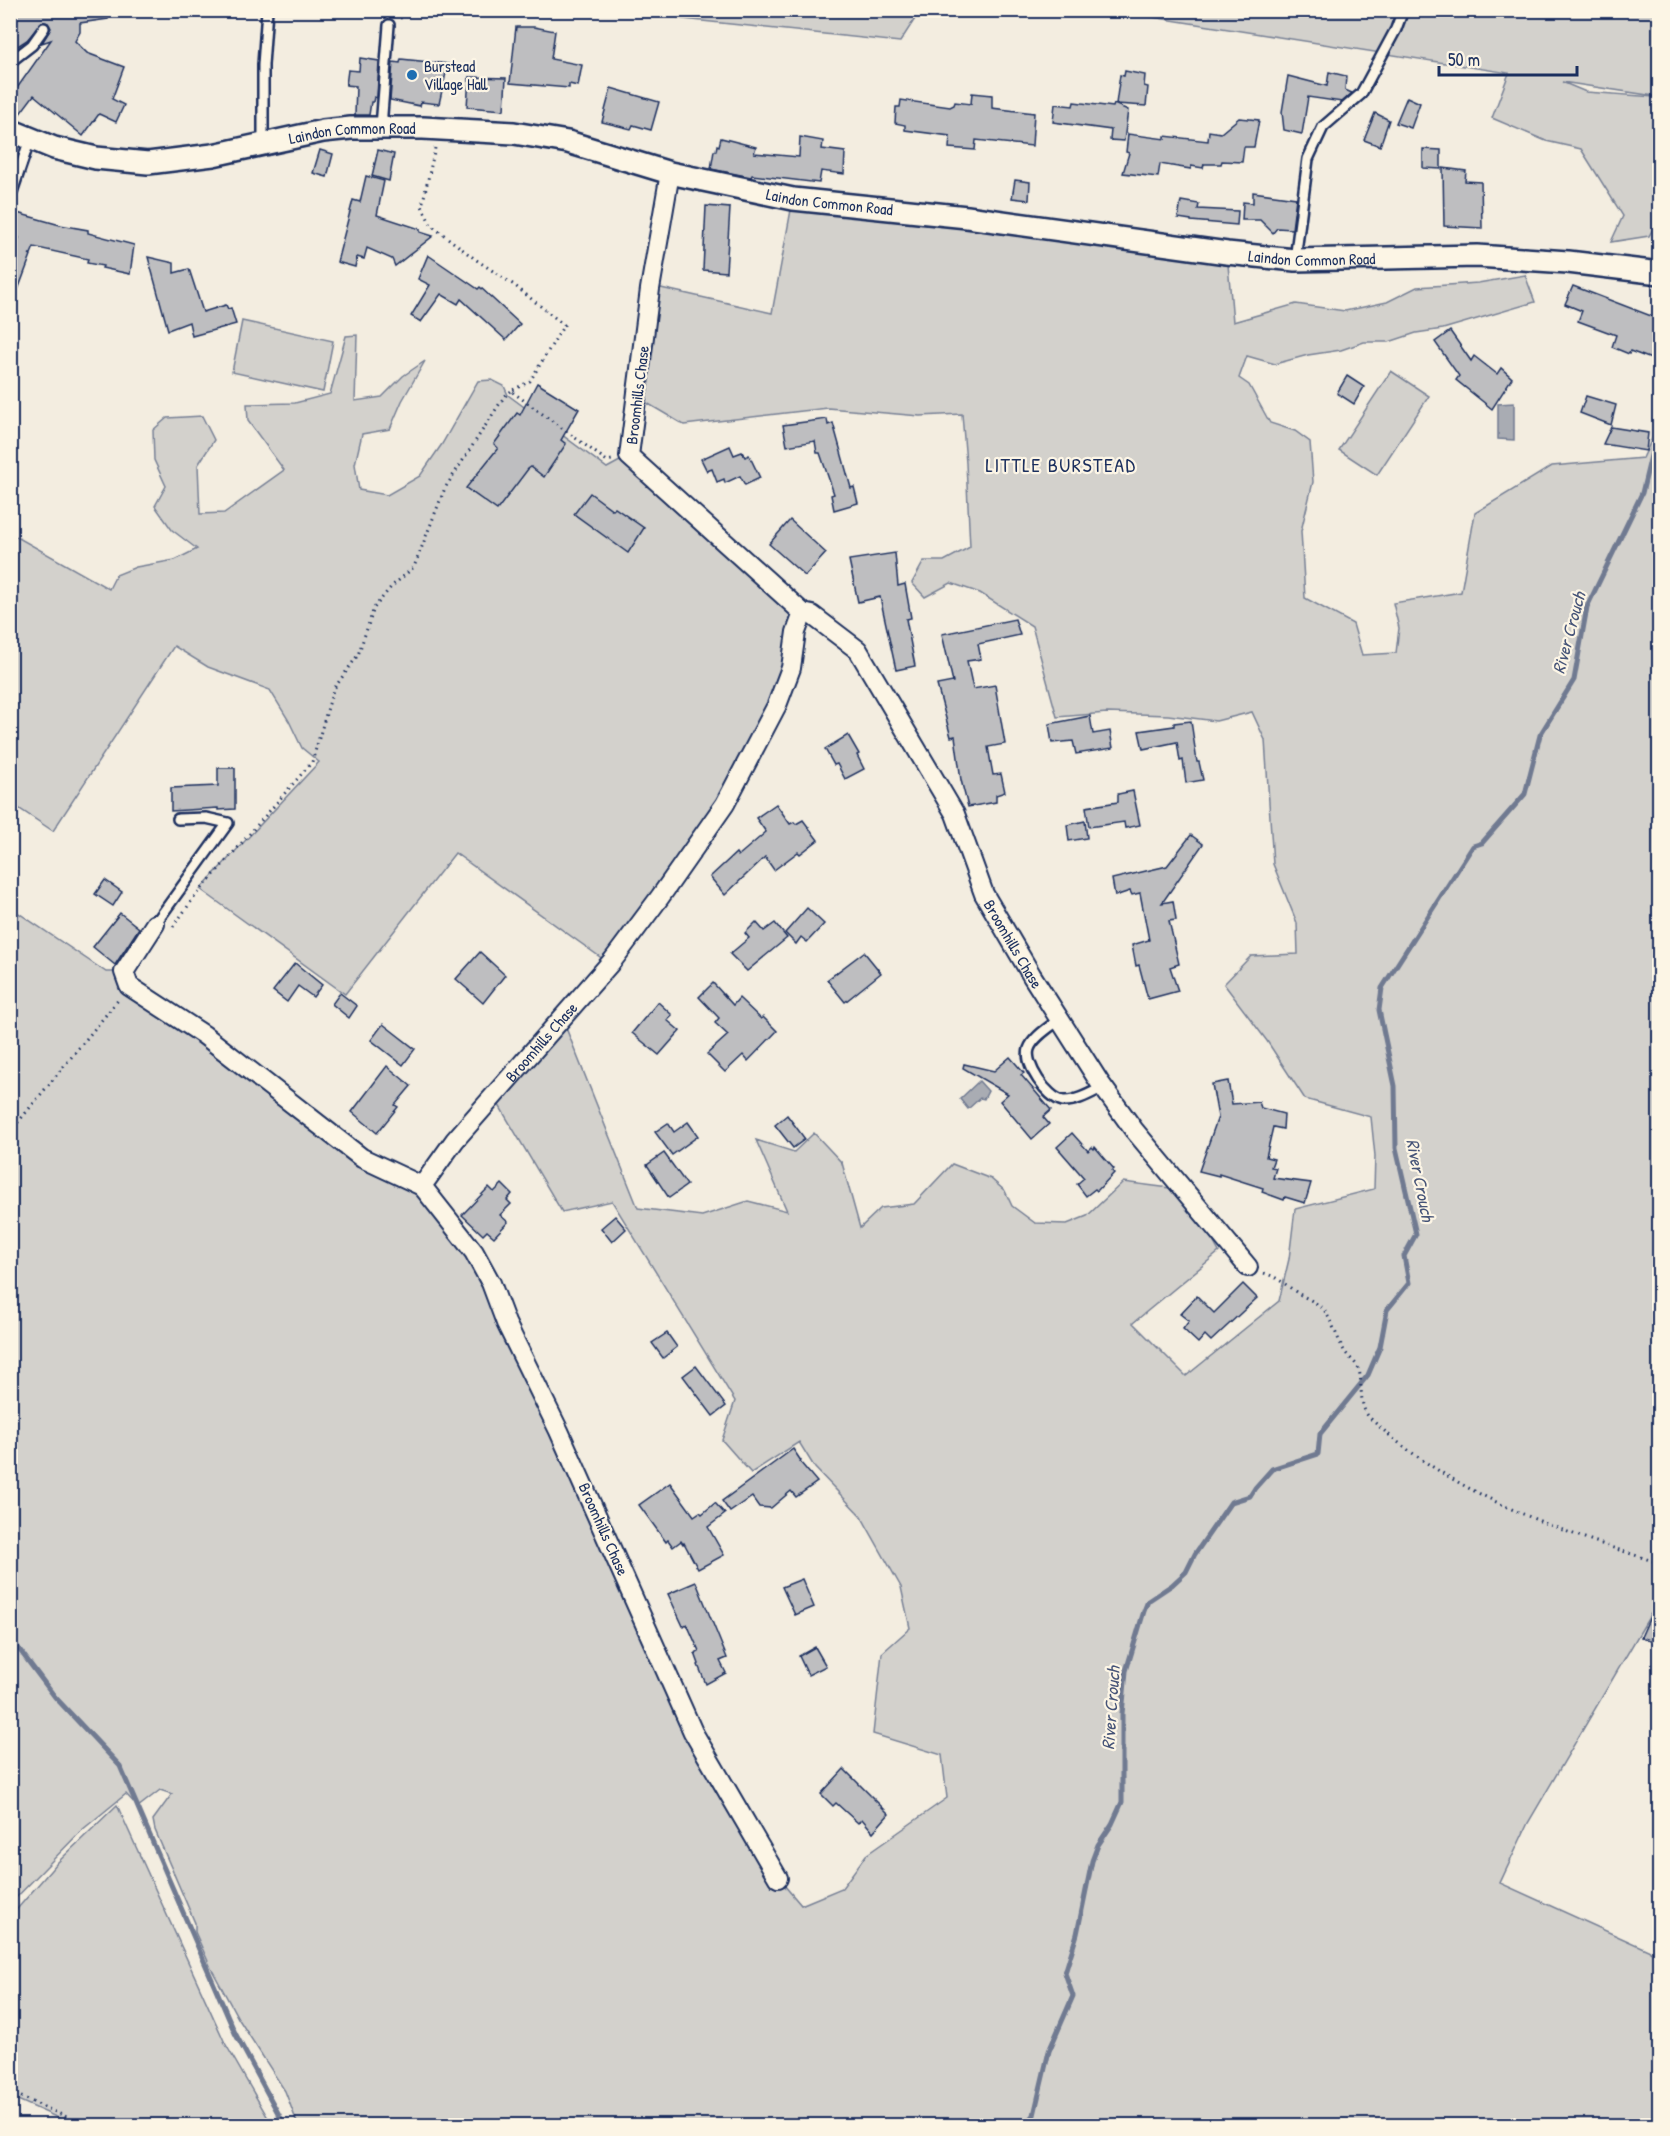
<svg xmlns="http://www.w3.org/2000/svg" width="1670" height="2136" font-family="'Patrick Hand',sans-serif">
	<rect width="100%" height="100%" fill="#f3ede0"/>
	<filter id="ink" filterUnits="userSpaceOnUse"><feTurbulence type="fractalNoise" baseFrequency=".0167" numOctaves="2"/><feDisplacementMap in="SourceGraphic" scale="12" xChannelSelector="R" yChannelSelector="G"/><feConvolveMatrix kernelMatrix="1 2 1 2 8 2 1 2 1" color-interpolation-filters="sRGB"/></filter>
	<g filter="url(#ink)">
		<g fill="#d3d1cc" stroke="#778095" stroke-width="1.5" fill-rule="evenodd">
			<path d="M652 11 920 10V11L900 42 683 19Z"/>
			<path d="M1114 11H1659V219L1649 236 1611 242 1623 216 1581 149 1546 141 1492 118 1509 73ZM1562 82 1654 96V97L1586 92Z"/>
			<path d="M793 199 1227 253 1233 322 1296 304 1345 311 1387 302 1417 287 1478 283 1525 275 1535 302 1443 329 1416 333 1389 342H1364L1341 350 1308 355 1275 364 1247 356 1239 378 1249 385 1270 423 1295 431 1310 442 1313 482 1301 531 1305 598 1353 624 1362 655 1396 653 1399 628 1393 603 1461 592 1475 513 1552 466 1643 458 1659 424V1600L1528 1823 1500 1883 1659 1955V2125H298L285 2091 238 2018 211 1968 195 1932V1923L155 1830 153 1820 172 1794 160 1790 138 1807 126 1794 82 1830 11 1903V908L106 972H124L144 995 407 1179 476 1268 659 1653 778 1878 801 1905 842 1888 866 1855 947 1798 942 1755 873 1734 882 1653 910 1628 901 1587 861 1516 815 1468 799 1442 751 1473 722 1440 735 1401 612 1201 562 1212 493 1095 562 1018 638 1208 702 1216 748 1201 787 1211 756 1140 794 1152 814 1133 842 1163 860 1228 881 1208 914 1204 952 1164 991 1179 1005 1191 1012 1206 1035 1223 1067 1224 1087 1216 1123 1182 1185 1190 1219 1252 1133 1323 1186 1376 1279 1301 1289 1259 1295 1209 1374 1189 1375 1156 1371 1117 1305 1099 1267 1041 1224 984 1251 956 1298 954 1297 923 1273 864 1265 740 1252 712 1216 721 1168 715 1107 713 1057 717 1032 626 980 593 951 583 925 597 912 583 924 561H944L970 547 966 463 962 414 920 416 828 408 684 425 630 393 643 284 772 313Z"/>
			<path d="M242 321 333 341 323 392 232 372Z"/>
			<path d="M357 335 355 401 382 397 403 376 425 361 402 401 390 429 362 434 355 464 359 490 387 495 420 476 442 444 478 381 492 380 504 386 508 395 607 468 629 456 803 613 777 705 614 967 455 853 345 994 200 889 319 762 302 748 289 721 270 690 208 667 174 646 53 831 11 803 10 533 109 589 116 575 136 567 175 560 197 549 172 530 155 506 166 486 154 460 153 430 167 418 202 416 214 440 198 465 200 514 224 513 284 470 248 421 247 404 295 403 330 394 346 336Z"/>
			<path d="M1391 371 1429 396 1377 475 1339 450Z"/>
			<path d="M117 1805 225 2043 272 2125H74L11 2097V1916L57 1863Z"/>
		</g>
		<g fill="#a9acb3" stroke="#707a91" stroke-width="1.5">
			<path d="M1514 403V440L1498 439V404Z"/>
			<path d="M979 1081 988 1091 984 1099 980 1098 968 1109 960 1099Z"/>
		</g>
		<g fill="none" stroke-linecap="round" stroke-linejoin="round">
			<g stroke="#707a91" stroke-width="5">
				<path d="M10 1637 55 1697 120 1766 235 2033 285 2126"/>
				<path d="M1025 2126 1034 2115 1049 2051 1073 1996 1065 1973 1077 1934 1092 1861 1098 1845 1112 1824 1122 1802V1714L1126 1671 1144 1611 1148 1601 1172 1585 1186 1572 1195 1554 1231 1502 1250 1496 1255 1488 1272 1469 1318 1454 1320 1434 1368 1375 1380 1347 1387 1310 1409 1283 1404 1256 1416 1234 1396 1148 1395 1086 1379 1010 1382 988 1473 846 1482 843 1525 794 1540 735 1574 680 1587 607 1642 493 1655 439 1660 429"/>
			</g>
		</g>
		<g fill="#bebec0" stroke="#1b2f5e" stroke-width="1.5">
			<path d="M10 10H108V19L80 23V32L75 41 87 53 124 67 112 99 124 105 116 122 99 114 83 136 34 95 16 119 10 118V98L51 40 42 43 51 28 48 23 42 22 27 40 10 51Z"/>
			<path d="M516 27H534L555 31 551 59 582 65 578 86 569 84V88L510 83Z"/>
			<path d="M360 58 379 61 377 98 374 97 373 102H371L369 115H355L356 86 346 85 348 70 359 71Z"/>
			<path d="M401 59 448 64 439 104 421 102 420 106 390 100 393 62 400 63Z"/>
			<path d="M1125 71 1145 75 1144 86 1148 87 1146 106 1116 104 1120 75 1124 76Z"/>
			<path d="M1329 72 1346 76 1345 90 1352 93 1342 102 1308 97 1302 134 1284 130 1282 112 1288 76 1327 86Z"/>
			<path d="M469 77 506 78 504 110 467 107Z"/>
			<path d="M611 88 659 102 651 130 633 125 631 129 602 122Z"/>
			<path d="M972 93 992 95V108L1034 113 1032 146 976 140 975 150 949 148 950 136 905 130V125L895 123 896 107H900L901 100 950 107 954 105 955 102 971 104Z"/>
			<path d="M1407 97 1420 103 1411 128 1396 123Z"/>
			<path d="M1074 102 1113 107 1114 104 1128 110 1124 141 1110 140 1111 130 1053 122 1055 104 1073 106Z"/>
			<path d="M1375 113 1389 120 1380 146 1364 140Z"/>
			<path d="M1239 118 1259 120 1254 147H1244L1242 162 1222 161 1221 164H1204L1203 168 1191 166V169L1160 164 1158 177 1123 173 1129 153 1126 152 1128 134 1165 139V136L1208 141 1209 131 1221 133Z"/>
			<path d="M800 137 823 141 822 149 845 152 844 174 821 171 819 183 752 175 751 177 711 169 714 151H716L717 145 719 146 721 138 756 147 754 153 799 157Z"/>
			<path d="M1423 149 1441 150V169L1423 168Z"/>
			<path d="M320 150 333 154 327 177 313 173Z"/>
			<path d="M378 150 394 154 389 181 372 176Z"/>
			<path d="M1443 168 1466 171 1465 181 1481 182 1482 228 1444 226Z"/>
			<path d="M366 176 384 181 377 215 420 229V232L433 236 395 266 392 259 367 248 364 259 357 257 355 267 337 262 353 200 360 202Z"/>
			<path d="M1015 180 1030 182 1029 200 1012 198Z"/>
			<path d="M1253 192 1296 198 1292 229 1277 228 1273 233 1260 220H1242L1243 202 1253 203Z"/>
			<path d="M1181 201 1199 204 1198 209 1238 211 1237 225 1191 221V220L1178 218Z"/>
			<path d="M706 206 730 208 726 272 703 270Z"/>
			<path d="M10 211 60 225 88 230V233L134 245 130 274 102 268 103 266 87 263 88 259 34 247 31 254H29L31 255 12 306H10V260L19 238 10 237Z"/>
			<path d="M428 255 478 289 480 287 520 324 506 340 461 299 458 304 441 294 421 322 411 316 430 285 418 279Z"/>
			<path d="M148 257 174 263V273L189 269 203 312 226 305 228 309 231 308 236 324 192 336 189 322 168 330Z"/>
			<path d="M1573 286 1659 319V346L1654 360 1630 351 1629 354 1612 347 1616 335 1578 321 1582 311 1565 304Z"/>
			<path d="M1450 331 1471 361 1474 356 1497 374 1501 368 1512 378 1492 409 1456 380 1459 376 1435 342Z"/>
			<path d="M1347 376 1364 387 1354 404 1337 393Z"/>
			<path d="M537 383 579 409 561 440 566 444 544 477 531 467 528 469 497 510 466 488 498 448 494 444 517 413 520 415Z"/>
			<path d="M1586 396 1616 405 1611 425 1580 413Z"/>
			<path d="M827 419 828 425 833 423 851 488 854 487 858 503 834 510 831 495 834 494 820 453H817L815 441 787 446 783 425Z"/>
			<path d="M1611 427 1648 433 1646 451 1603 444Z"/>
			<path d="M730 446 734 455 742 452 745 457 749 455 760 478 745 485 740 476 725 483 724 479 717 482 712 469 707 471 701 459Z"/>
			<path d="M590 493 613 510 615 508 644 528 628 553 574 514Z"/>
			<path d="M790 520 826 553 805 576 769 544Z"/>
			<path d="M895 553 898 586 905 584 911 618 906 619 915 666 896 670 880 597 858 602 849 560Z"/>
			<path d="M1015 619 1020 635 978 644 981 659 967 661 973 689 995 685 1005 744 988 747 993 775 1001 774 1005 792 996 795V802L968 807 961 780 955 736 951 737 937 685 953 682 942 634Z"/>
			<path d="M1090 716 1093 734 1110 731 1113 748 1076 754 1073 741 1052 743 1049 724Z"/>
			<path d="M1191 721 1197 762H1199L1203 780 1186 783 1183 760 1180 761 1177 742 1143 749 1139 731 1174 726V723Z"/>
			<path d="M848 735 859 754 857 755 864 769 845 779 837 764 834 765 825 749Z"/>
			<path d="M218 768H235V809L218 810V808L171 811V788L218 786Z"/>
			<path d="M1133 791 1140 825 1125 828 1124 822 1089 827 1086 807 1118 802V794Z"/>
			<path d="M776 804 790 824 794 822 796 824 803 820 818 840 800 854 798 852 774 870 765 857 725 895 710 877 736 853 738 856 766 832 756 818Z"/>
			<path d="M1085 821 1087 838 1069 841 1067 825Z"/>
			<path d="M1191 835 1203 844 1162 903 1173 901 1176 920 1169 921 1179 964 1170 967 1178 991 1148 999 1139 965 1136 966 1132 945 1149 940 1140 893 1132 895 1130 891 1115 896 1112 879 1167 866Z"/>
			<path d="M105 880 122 892 113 906 95 894Z"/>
			<path d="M807 908 824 924 807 942 801 937 796 944 785 933Z"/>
			<path d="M120 913 139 928 115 965 93 947Z"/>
			<path d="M756 922 764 931 775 923 787 938 747 971 730 954 749 938 745 933Z"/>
			<path d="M480 952 505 975 483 1003 456 979Z"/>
			<path d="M864 952 881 973 845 1002 827 980Z"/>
			<path d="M295 963 322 985 313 997 298 986 287 1002 273 991Z"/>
			<path d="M713 983 733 1005 739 998 761 1019 763 1017 777 1031 748 1061 743 1055 725 1072 707 1054 728 1035 715 1023 719 1018 699 997Z"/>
			<path d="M340 993 357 1006 349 1018 332 1004Z"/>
			<path d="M658 1002 672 1015 667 1020 680 1031 659 1055 632 1033Z"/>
			<path d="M383 1024 415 1049 403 1065 371 1040Z"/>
			<path d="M1010 1057 1024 1073 1021 1075 1051 1110 1043 1117 1049 1124 1032 1139 1000 1101 1008 1094 963 1068 964 1064 994 1071Z"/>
			<path d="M387 1066 411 1086 395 1105 398 1107 377 1133 352 1112Z"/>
			<path d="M1228 1081 1232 1104 1259 1102 1261 1108 1284 1114 1283 1129 1273 1127 1266 1157 1274 1159 1271 1167 1276 1168 1273 1178 1311 1183 1305 1203 1285 1197 1284 1200 1262 1192 1263 1188 1219 1174V1176L1199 1171 1218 1117 1212 1084Z"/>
			<path d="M787 1115 805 1139 793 1148 775 1125Z"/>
			<path d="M688 1122 698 1136 672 1155 655 1132 668 1123 674 1132Z"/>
			<path d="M1072 1133 1088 1151 1092 1147 1094 1149 1095 1147 1114 1169 1112 1171 1114 1173 1097 1191 1095 1189 1086 1196 1077 1184 1084 1178 1057 1147Z"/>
			<path d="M664 1153 687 1185 669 1198 647 1165Z"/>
			<path d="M502 1184 512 1194 507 1200 511 1204 500 1215 508 1222 494 1237 487 1231 483 1235 462 1215 489 1187 494 1192Z"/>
			<path d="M615 1216 626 1229 612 1242 601 1228Z"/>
			<path d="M1243 1284 1257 1298 1211 1341 1205 1335 1198 1343 1183 1329 1189 1321 1180 1314 1197 1296 1214 1313Z"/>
			<path d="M667 1333 677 1347 663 1358 652 1343Z"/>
			<path d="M696 1366 726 1406 713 1416 683 1376Z"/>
			<path d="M793 1449 801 1461 800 1462 817 1482 796 1497 791 1491 771 1508 759 1507 752 1497 730 1512 722 1501Z"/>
			<path d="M670 1483 694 1516 700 1512 702 1514 715 1503 725 1514 708 1527 724 1555 698 1569 684 1543 683 1544 681 1541 673 1547 668 1540 666 1542 639 1505Z"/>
			<path d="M802 1579 814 1607 795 1615 782 1587Z"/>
			<path d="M696 1582 727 1658 720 1661 726 1673 706 1684 698 1665 699 1664 695 1653 699 1651 687 1624 683 1626 668 1594Z"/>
			<path d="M1659 1597V1643L1641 1637Z"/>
			<path d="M815 1647 826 1666 808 1675 799 1656Z"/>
			<path d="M844 1769 889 1814 873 1832 862 1819 858 1823 836 1803 833 1806 821 1794Z"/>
		</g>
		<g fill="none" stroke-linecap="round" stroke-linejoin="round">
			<defs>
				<g id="service">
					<path d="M10 62 32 45 44 28"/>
					<path d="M381 127 389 25"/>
					<path d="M263 145V65L267 10"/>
					<path d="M11 195 30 139"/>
					<path d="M1295 260 1308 159 1323 127 1361 94 1396 29 1403 10"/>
					<path d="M155 924 228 823 206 818 178 819"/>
					<path d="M1060 1019C1050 1027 1033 1037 1029 1049 1024 1064 1047 1098 1063 1101 1076 1102 1091 1093 1103 1087"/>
				</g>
				<g id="minor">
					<path id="s1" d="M670 173 650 289 629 456 803 613 812 615 858 650 955 814 984 894 1032 976 1100 1083 1134 1130 1248 1267"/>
					<path d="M155 924 124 972 129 986 204 1035 362 1158 422 1186"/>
					<path id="s2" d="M778 1878 693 1732 559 1431 506 1323 491 1283 474 1252 422 1186 455 1140 613 960 660 897 725 804 777 705 791 668 796 632 803 613"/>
				</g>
				<g id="tertiary">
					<path id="s3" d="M10 130 54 148 96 158 148 163 213 155 323 131 351 128H423L514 133 568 142 670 173 793 199 967 217 1227 253 1295 260 1477 256 1568 262 1660 273"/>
				</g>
			</defs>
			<use href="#service" stroke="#1b2f5e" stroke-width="14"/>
			<use href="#minor" stroke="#1b2f5e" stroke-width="22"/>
			<use href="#tertiary" stroke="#1b2f5e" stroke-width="26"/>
			<g stroke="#1b2f5e" stroke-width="3" stroke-dasharray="1.5 4.5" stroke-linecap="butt">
				<path d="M400 18 426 10"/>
				<path d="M435 148 422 206 431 225 475 259 514 285 564 325 530 381 511 391 607 461 612 460"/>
				<path d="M173 927 193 899 312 762 333 690 358 655 374 608 391 587 414 567 445 488 504 397 511 391"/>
				<path d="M10 1132 119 999"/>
				<path d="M1264 1273C1278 1277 1287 1286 1299 1294 1306 1298 1316 1302 1322 1308 1330 1315 1338 1341 1345 1352 1349 1358 1357 1363 1359 1370 1363 1385 1358 1406 1370 1418 1449 1493 1554 1529 1656 1562L1660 1570"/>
				<path d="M10 2092 87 2126"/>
			</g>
			<use href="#service" stroke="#fcf5e5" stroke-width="9"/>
			<use href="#minor" stroke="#fcf5e5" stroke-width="18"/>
			<use href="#tertiary" stroke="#fcf5e5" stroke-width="21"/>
		</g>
	</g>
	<circle fill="#1f6fb2" stroke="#fcf5e5" stroke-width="2" cx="412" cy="75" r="6"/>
	<g text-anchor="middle" stroke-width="4.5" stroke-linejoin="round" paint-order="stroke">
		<g font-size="16" fill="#1b2f5e" stroke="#fcf5e5" text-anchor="start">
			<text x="424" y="72">Burstead<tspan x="424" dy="18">Village Hall</tspan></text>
		</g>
		<g font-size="16" fill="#1b2f5e" stroke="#fcf5e5">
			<text dy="6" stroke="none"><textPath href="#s3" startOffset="350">Laindon Common Road</textPath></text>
			<text dy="6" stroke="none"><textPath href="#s3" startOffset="836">Laindon Common Road</textPath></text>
			<text dy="6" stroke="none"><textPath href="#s3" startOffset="1322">Laindon Common Road</textPath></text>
			<text transform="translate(637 395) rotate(-83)" y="6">Broomhills Chase</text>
			<text dy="6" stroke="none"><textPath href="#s1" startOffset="921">Broomhills Chase</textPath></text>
			<text dy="6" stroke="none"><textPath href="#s2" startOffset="968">Broomhills Chase</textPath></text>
			<text transform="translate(604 1529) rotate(66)" y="6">Broomhills Chase</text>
		</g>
		<g font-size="18" font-style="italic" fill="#465478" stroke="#fcf5e5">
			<text transform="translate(1569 633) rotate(-75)" y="6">River Crouch</text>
			<text transform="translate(1420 1180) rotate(79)" y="6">River Crouch</text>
			<text transform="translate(1111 1708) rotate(-86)" y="6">River Crouch</text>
		</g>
		<g font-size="20" letter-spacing="1.5" fill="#1b2f5e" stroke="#fcf5e5">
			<text x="1061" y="472">LITTLE BURSTEAD</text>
		</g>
	</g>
	<rect width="1670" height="2136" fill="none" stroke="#fcf5e5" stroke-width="36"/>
	<rect x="18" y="18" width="1634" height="2100" fill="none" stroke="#1b2f5e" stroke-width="2" filter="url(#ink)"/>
	<path d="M1439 66v9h138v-9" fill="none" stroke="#1b2f5e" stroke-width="3"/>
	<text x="1448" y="66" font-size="18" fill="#1b2f5e" stroke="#fcf5e5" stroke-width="4.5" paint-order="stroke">50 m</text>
</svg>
